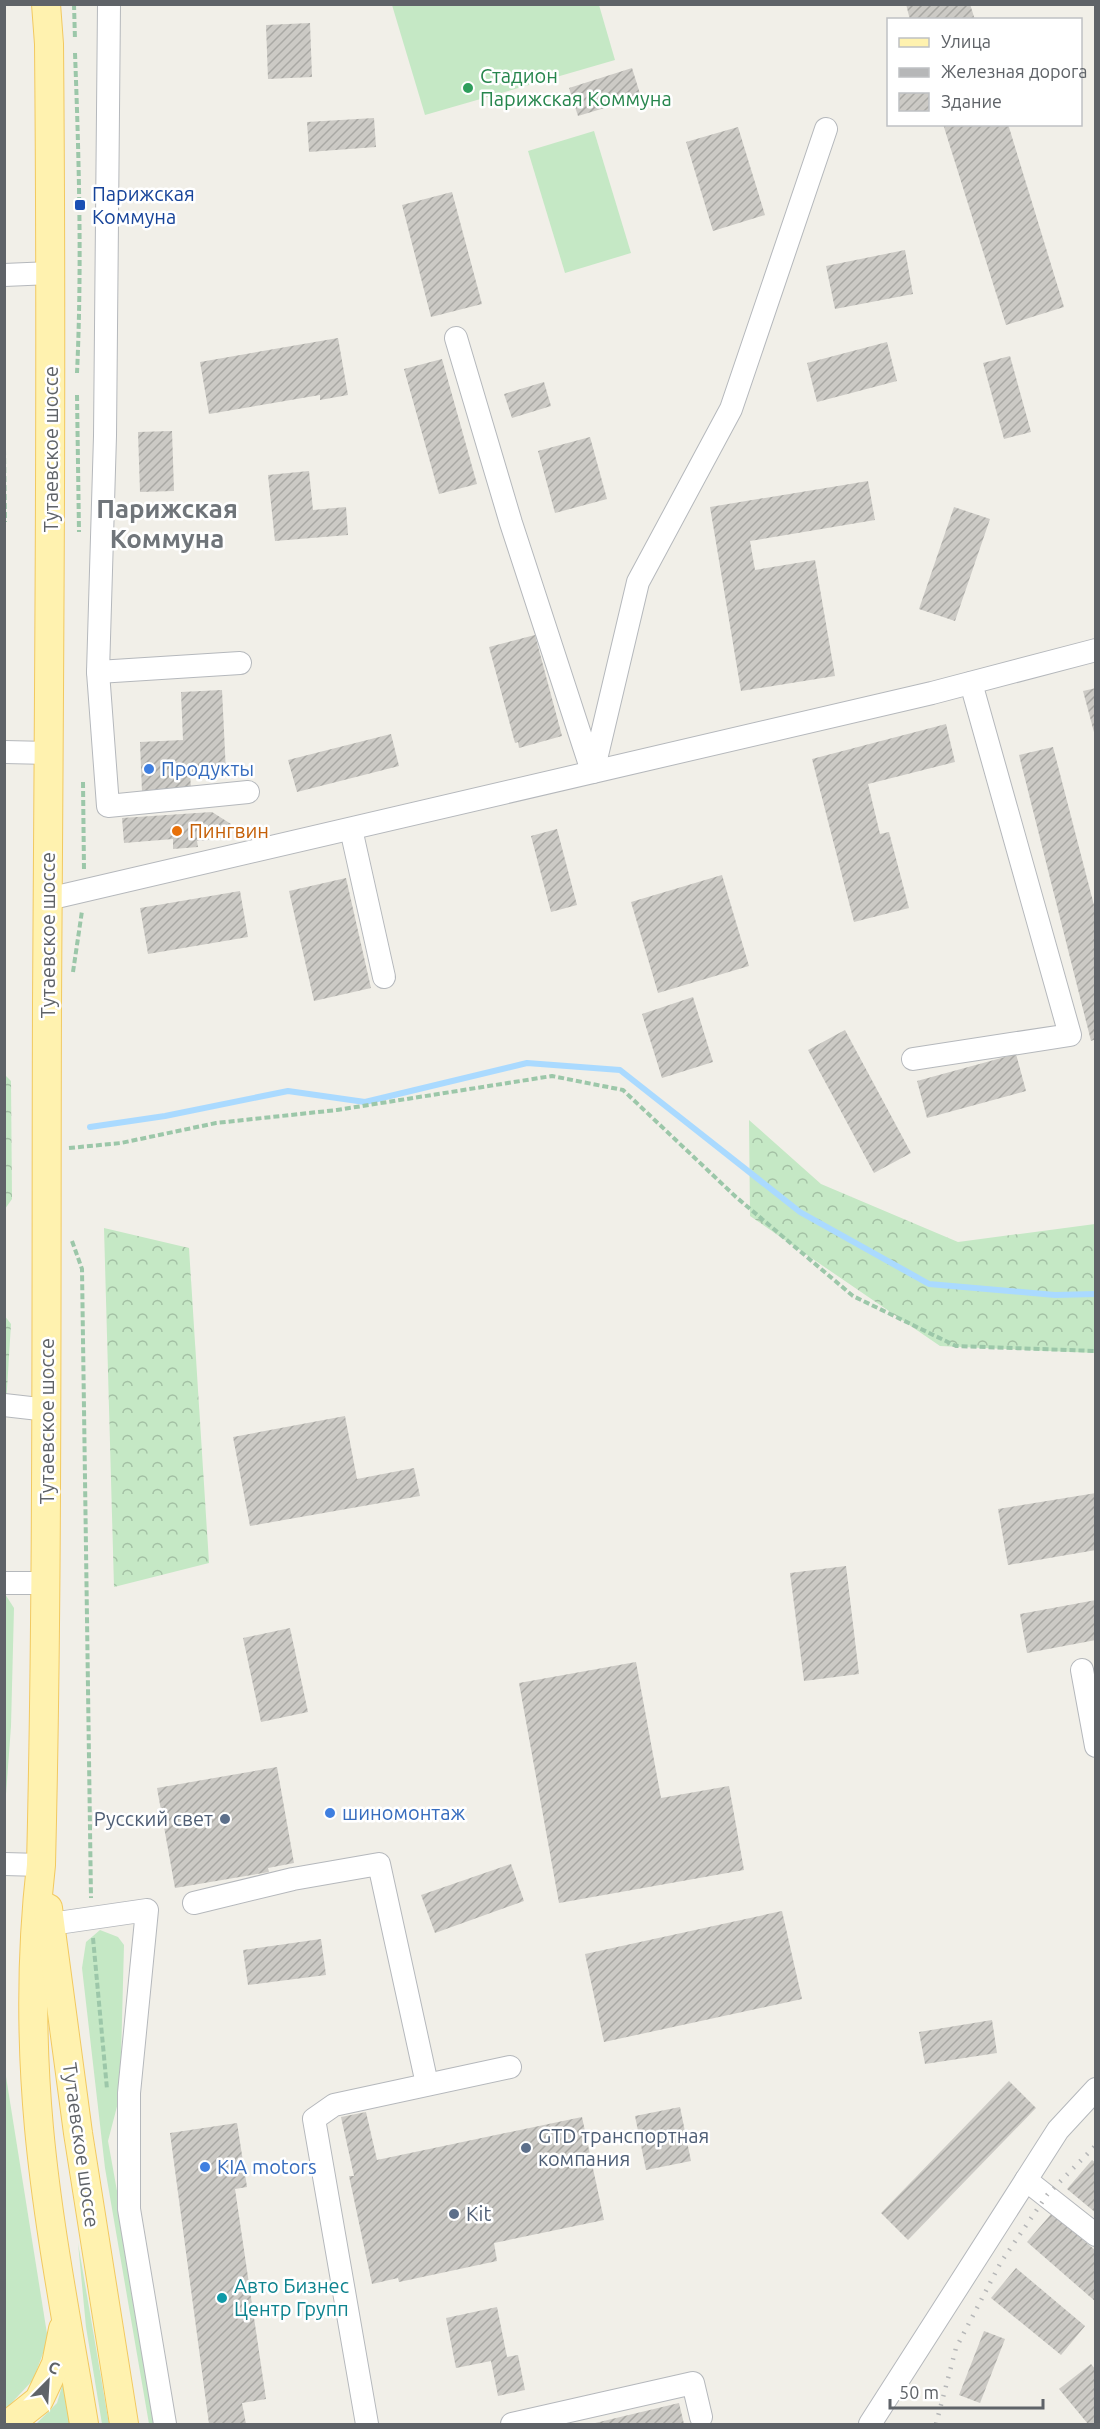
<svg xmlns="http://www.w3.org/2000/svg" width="1100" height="2429" font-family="Ubuntu,sans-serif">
	<defs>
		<pattern id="forest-crowns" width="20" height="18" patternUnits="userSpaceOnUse" patternTransform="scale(1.5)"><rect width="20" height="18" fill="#c5e8c5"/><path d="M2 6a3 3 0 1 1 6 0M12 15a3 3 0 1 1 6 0" fill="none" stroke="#a3c0a4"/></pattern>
		<pattern id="building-hatch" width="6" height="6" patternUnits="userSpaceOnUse" patternTransform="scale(1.5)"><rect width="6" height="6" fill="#cccac5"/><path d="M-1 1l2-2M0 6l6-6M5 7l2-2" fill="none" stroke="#a9a8a4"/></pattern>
	</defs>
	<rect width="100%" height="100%" fill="#f1efe8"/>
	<g fill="#c5e8c5">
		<path d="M392 5H599L615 60 425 115Z"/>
		<path d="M594 131 631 253 565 273 528 151Z"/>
		<path d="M5 1594 14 1608 11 1726 5 1808Z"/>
		<path d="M100 1930 118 1937 124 1945 120 2095 108 2141 159 2424H149L105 2168 82 1968 86 1942Z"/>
		<path d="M4 2064 48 2340 33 2380 4 2411Z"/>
		<path d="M78 2243 109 2424H102L86 2327Z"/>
		<path d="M65 2376 72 2424H36L57 2403Z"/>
	</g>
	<g fill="url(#forest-crowns)">
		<path d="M5 1075 11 1081 12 1199 5 1209Z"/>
		<path d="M749 1120 821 1184 958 1242 1095 1224V1353L940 1346 750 1216Z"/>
		<path d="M104 1228 189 1248 209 1563 114 1587Z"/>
		<path d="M4 1315 11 1324 6 1405 4 1403Z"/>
	</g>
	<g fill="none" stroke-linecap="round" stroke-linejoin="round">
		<path stroke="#aadaff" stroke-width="6" d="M90 1127 165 1116 288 1091 365 1102 527 1063 620 1070 800 1212 929 1284 1055 1295 1096 1294"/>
	</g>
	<g fill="url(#building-hatch)">
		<path d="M906 4H970L975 20H910Z"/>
		<path d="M310 23 312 77 268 79 266 25Z"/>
		<path d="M632 68 641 97 578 116 569 88Z"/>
		<path d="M374 118 376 147 309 152 307 122Z"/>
		<path d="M943 124H1008L1064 307 1006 325Z"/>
		<path d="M738 127 765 215 713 231 686 142Z"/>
		<path d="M452 192 482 304 431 317 402 205Z"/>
		<path d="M905 250 913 294 835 309 826 266Z"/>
		<path d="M338 338 348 395 320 400V395L209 414 200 362Z"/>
		<path d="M887 342 897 381 817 402 807 363Z"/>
		<path d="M1010 356 1031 432 1004 439 983 363Z"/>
		<path d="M442 359 477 484 439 494 404 369Z"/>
		<path d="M544 382 551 406 512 418 504 394Z"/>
		<path d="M172 431 174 491 140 492 138 432Z"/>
		<path d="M590 437 607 499 555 513 538 451Z"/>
		<path d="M309 471 313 510 346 507 348 535 275 541 268 475Z"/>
		<path d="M868 481 875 520 750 541 755 570 815 560 835 676 741 691 710 507Z"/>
		<path d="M954 507 990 519 955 621 919 609Z"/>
		<path d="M535 635 562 736 519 748 518 742 515 743 489 647Z"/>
		<path d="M1096 688V736H1095L1083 691Z"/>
		<path d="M222 690 226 773 190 774 191 789 142 792 140 742 183 740 181 692Z"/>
		<path d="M946 724 955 762 868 784 880 834 889 832 909 908 854 922 812 759Z"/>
		<path d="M391 734 399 766 297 792 288 760Z"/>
		<path d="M1053 747 1096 913V1039L1091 1041 1019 755Z"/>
		<path d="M212 812 231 824 232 838 197 841 198 847 173 849V839L124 843 122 818Z"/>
		<path d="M557 829 577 905 551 912 531 836Z"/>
		<path d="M722 875 749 966 658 993 631 902Z"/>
		<path d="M346 878 371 988 314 1001 289 891Z"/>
		<path d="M240 891 248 937 148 954 140 908Z"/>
		<path d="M693 997 713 1062 662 1078 642 1014Z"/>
		<path d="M845 1030 911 1153 874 1173 808 1050Z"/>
		<path d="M1016 1054 1026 1091 927 1118 917 1081Z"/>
		<path d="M345 1416 357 1479 414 1468 420 1496 250 1526 233 1437Z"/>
		<path d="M1096 1493V1550L1008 1565 998 1509Z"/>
		<path d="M846 1566 859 1674 804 1681 790 1573Z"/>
		<path d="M1096 1600V1640L1027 1653 1020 1614Z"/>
		<path d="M290 1628 308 1712 261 1722 243 1638Z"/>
		<path d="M636 1662 661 1798 729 1786 744 1870 559 1903 519 1683Z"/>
		<path d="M277 1767 294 1863 268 1868 269 1872 175 1888 157 1788Z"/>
		<path d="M511 1864 524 1901 435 1933 421 1895Z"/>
		<path d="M782 1911 802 1999 604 2042 585 1954Z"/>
		<path d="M321 1939 326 1975 248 1985 243 1950Z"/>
		<path d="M992 2020 997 2053 925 2064 919 2032Z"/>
		<path d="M1009 2081 1036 2108 908 2240 881 2213Z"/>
		<path d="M680 2107 691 2161 646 2170 635 2116Z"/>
		<path d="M366 2112 377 2160 582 2117 604 2220 494 2243 497 2261 399 2282 398 2278 372 2284 349 2176H354L341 2117Z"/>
		<path d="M237 2123 247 2187 235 2189 266 2399 242 2403 246 2424H209L170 2133Z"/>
		<path d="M1092 2160 1096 2163V2213L1067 2189Z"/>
		<path d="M1052 2213 1096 2251V2302L1027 2242Z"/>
		<path d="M1016 2268 1085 2326 1061 2355 991 2298Z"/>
		<path d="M497 2307 507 2357 518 2355 525 2390 498 2396 491 2361 456 2368 446 2318Z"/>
		<path d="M984 2331 1005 2339 980 2403 959 2395Z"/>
		<path d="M1091 2364 1096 2370V2424H1088L1059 2389Z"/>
		<path d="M679 2403 684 2424H591Z"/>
	</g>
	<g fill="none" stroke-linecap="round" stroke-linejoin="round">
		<defs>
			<g id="minor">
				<path d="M109 4 105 436 98 672 240 663"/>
				<path d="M4 275 51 273"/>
				<path d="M456 338 511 523 592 771"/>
				<path d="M98 672 108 806 248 792"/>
				<path d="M4 752 50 753"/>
				<path d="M593 772 638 582 731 409 826 129"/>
				<path d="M351 829 384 977"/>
				<path d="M48 899 932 693 1096 650"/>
				<path d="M913 1059 1070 1035 971 683"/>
				<path d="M4 1405 48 1410"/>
				<path d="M4 1583H46"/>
				<path d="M1082 1670 1096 1746"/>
				<path d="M4 1864 41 1865"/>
				<path d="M194 1903 293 1879 379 1864 427 2084"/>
				<path d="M51 1924 147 1910 129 2093V2209L165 2424"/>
				<path d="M1026 2180 1096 2235"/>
				<path d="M367 2424 314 2119 334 2105 510 2067"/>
				<path d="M512 2424 693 2383 701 2417"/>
				<path d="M870 2424 1058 2130 1096 2089"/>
			</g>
			<g id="major">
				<path d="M46 4 49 44C52 365 49 685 47 1005 46 1292 48 1578 41 1865 31 1952 31 2040 39 2128 48 2226 68 2327 84 2424"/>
				<path d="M48 1908 78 2133 124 2424"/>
				<path d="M9 2424 39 2400 56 2364 63 2329"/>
			</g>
		</defs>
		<use href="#minor" stroke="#b5b8bc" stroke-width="24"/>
		<use href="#major" stroke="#f2c960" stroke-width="30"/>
		<g stroke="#9cc7a9" stroke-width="4" stroke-dasharray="6 3" stroke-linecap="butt">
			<path d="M74 4 75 40"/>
			<path d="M75 53C79 160 82 266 77 373"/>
			<path d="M77 395 79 532"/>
			<path d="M4 449 5 522"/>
			<path d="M83 782 84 870"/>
			<path d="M73 972 82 911"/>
			<path d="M69 1148 121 1143 216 1123 337 1110 552 1076 623 1090 736 1197 853 1296 956 1346 1096 1351"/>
			<path d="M72 1241 82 1269 91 1898"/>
			<path d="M93 1938 107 2089"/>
		</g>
		<use href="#minor" stroke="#fff" stroke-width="22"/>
		<use href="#major" stroke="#fff2af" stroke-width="28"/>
		<path stroke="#b6b7b8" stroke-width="4.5" stroke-dasharray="1.5 8" stroke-linecap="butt" d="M936 2424 956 2348 1001 2262 1047 2195 1096 2145"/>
	</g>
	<circle fill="#2e9e5b" stroke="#fff" stroke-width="2" cx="468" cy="88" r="6"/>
	<rect fill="#1a4fb4" stroke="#fff" stroke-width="2" x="74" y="199" width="12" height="12" rx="3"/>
	<g fill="#3f7fe0" stroke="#fff" stroke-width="2">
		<circle cx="149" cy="769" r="6"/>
		<circle cx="330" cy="1813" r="6"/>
		<circle cx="205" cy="2167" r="6"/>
	</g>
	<circle fill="#e8710a" stroke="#fff" stroke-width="2" cx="177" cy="831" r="6"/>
	<g fill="#5c6f8a" stroke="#fff" stroke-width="2">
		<circle cx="225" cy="1819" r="6"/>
		<circle cx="526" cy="2148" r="6"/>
		<circle cx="454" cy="2214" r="6"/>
	</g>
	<circle fill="#0f9aa8" stroke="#fff" stroke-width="2" cx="222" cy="2298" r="6"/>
	<g text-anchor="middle" stroke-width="5" stroke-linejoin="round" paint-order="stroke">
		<g font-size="20" fill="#27864d" stroke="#fff" text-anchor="start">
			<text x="480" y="83">Стадион<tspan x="480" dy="23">Парижская Коммуна</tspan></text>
		</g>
		<g font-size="20" fill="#164399" stroke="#fff" text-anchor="start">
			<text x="92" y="201">Парижская<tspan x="92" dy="23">Коммуна</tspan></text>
		</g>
		<g font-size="20" fill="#5f6368" stroke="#fff">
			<text transform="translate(51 449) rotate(-90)" y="7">Тутаевское шоссе</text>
			<text transform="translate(48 935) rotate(-90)" y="7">Тутаевское шоссе</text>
			<text transform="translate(47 1421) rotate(-90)" y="7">Тутаевское шоссе</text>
			<text transform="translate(81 2145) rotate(82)" y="7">Тутаевское шоссе</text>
		</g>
		<g font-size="20" fill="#366cbe" stroke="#fff" text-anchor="start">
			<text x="161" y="776">Продукты</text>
			<text x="342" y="1820">шиномонтаж</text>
			<text x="217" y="2174">KIA motors</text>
		</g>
		<g font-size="20" fill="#c56008" stroke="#fff" text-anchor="start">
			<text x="189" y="838">Пингвин</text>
		</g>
		<g font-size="20" fill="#4e5e75" stroke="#fff" text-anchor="start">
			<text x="213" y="1826" text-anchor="end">Русский свет</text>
			<text x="538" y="2143">GTD транспортная<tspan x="538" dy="23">компания</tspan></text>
			<text x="466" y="2221">Kit</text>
		</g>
		<g font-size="20" fill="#0d838f" stroke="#fff" text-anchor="start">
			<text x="234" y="2293">Авто Бизнес<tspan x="234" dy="23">Центр Групп</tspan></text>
		</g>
		<g font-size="26" font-weight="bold" fill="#70757a" stroke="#fff">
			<text x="167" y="518">Парижская<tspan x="167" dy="30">Коммуна</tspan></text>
		</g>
	</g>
	<rect width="1100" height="2429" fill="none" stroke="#5f6368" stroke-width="12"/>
	<rect x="887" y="18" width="195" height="108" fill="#ffffff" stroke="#bfc1c3" stroke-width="1.5"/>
	<rect x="899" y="38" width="30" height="9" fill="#fff2af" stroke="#bfc1c3" stroke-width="1.5"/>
	<text x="941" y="48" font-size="18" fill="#5f6368">Улица</text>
	<rect x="899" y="68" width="30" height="9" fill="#b6b7b8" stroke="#bfc1c3" stroke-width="1.5"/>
	<text x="941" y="78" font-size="18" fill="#5f6368">Железная дорога</text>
	<rect x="899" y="93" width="30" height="18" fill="url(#building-hatch)" stroke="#bfc1c3" stroke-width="1.5"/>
	<text x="941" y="108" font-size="18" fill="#5f6368">Здание</text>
	<g transform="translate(48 2381) rotate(24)" stroke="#ffffff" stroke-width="4.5" paint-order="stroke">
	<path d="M0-4.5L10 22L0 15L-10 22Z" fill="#5f6368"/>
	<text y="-9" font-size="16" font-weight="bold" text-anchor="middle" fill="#5f6368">С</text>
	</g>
	<path d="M890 2399v9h153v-9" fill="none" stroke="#5f6368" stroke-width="3"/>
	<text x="899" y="2399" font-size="18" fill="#5f6368" stroke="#ffffff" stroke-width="4.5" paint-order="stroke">50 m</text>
</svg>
